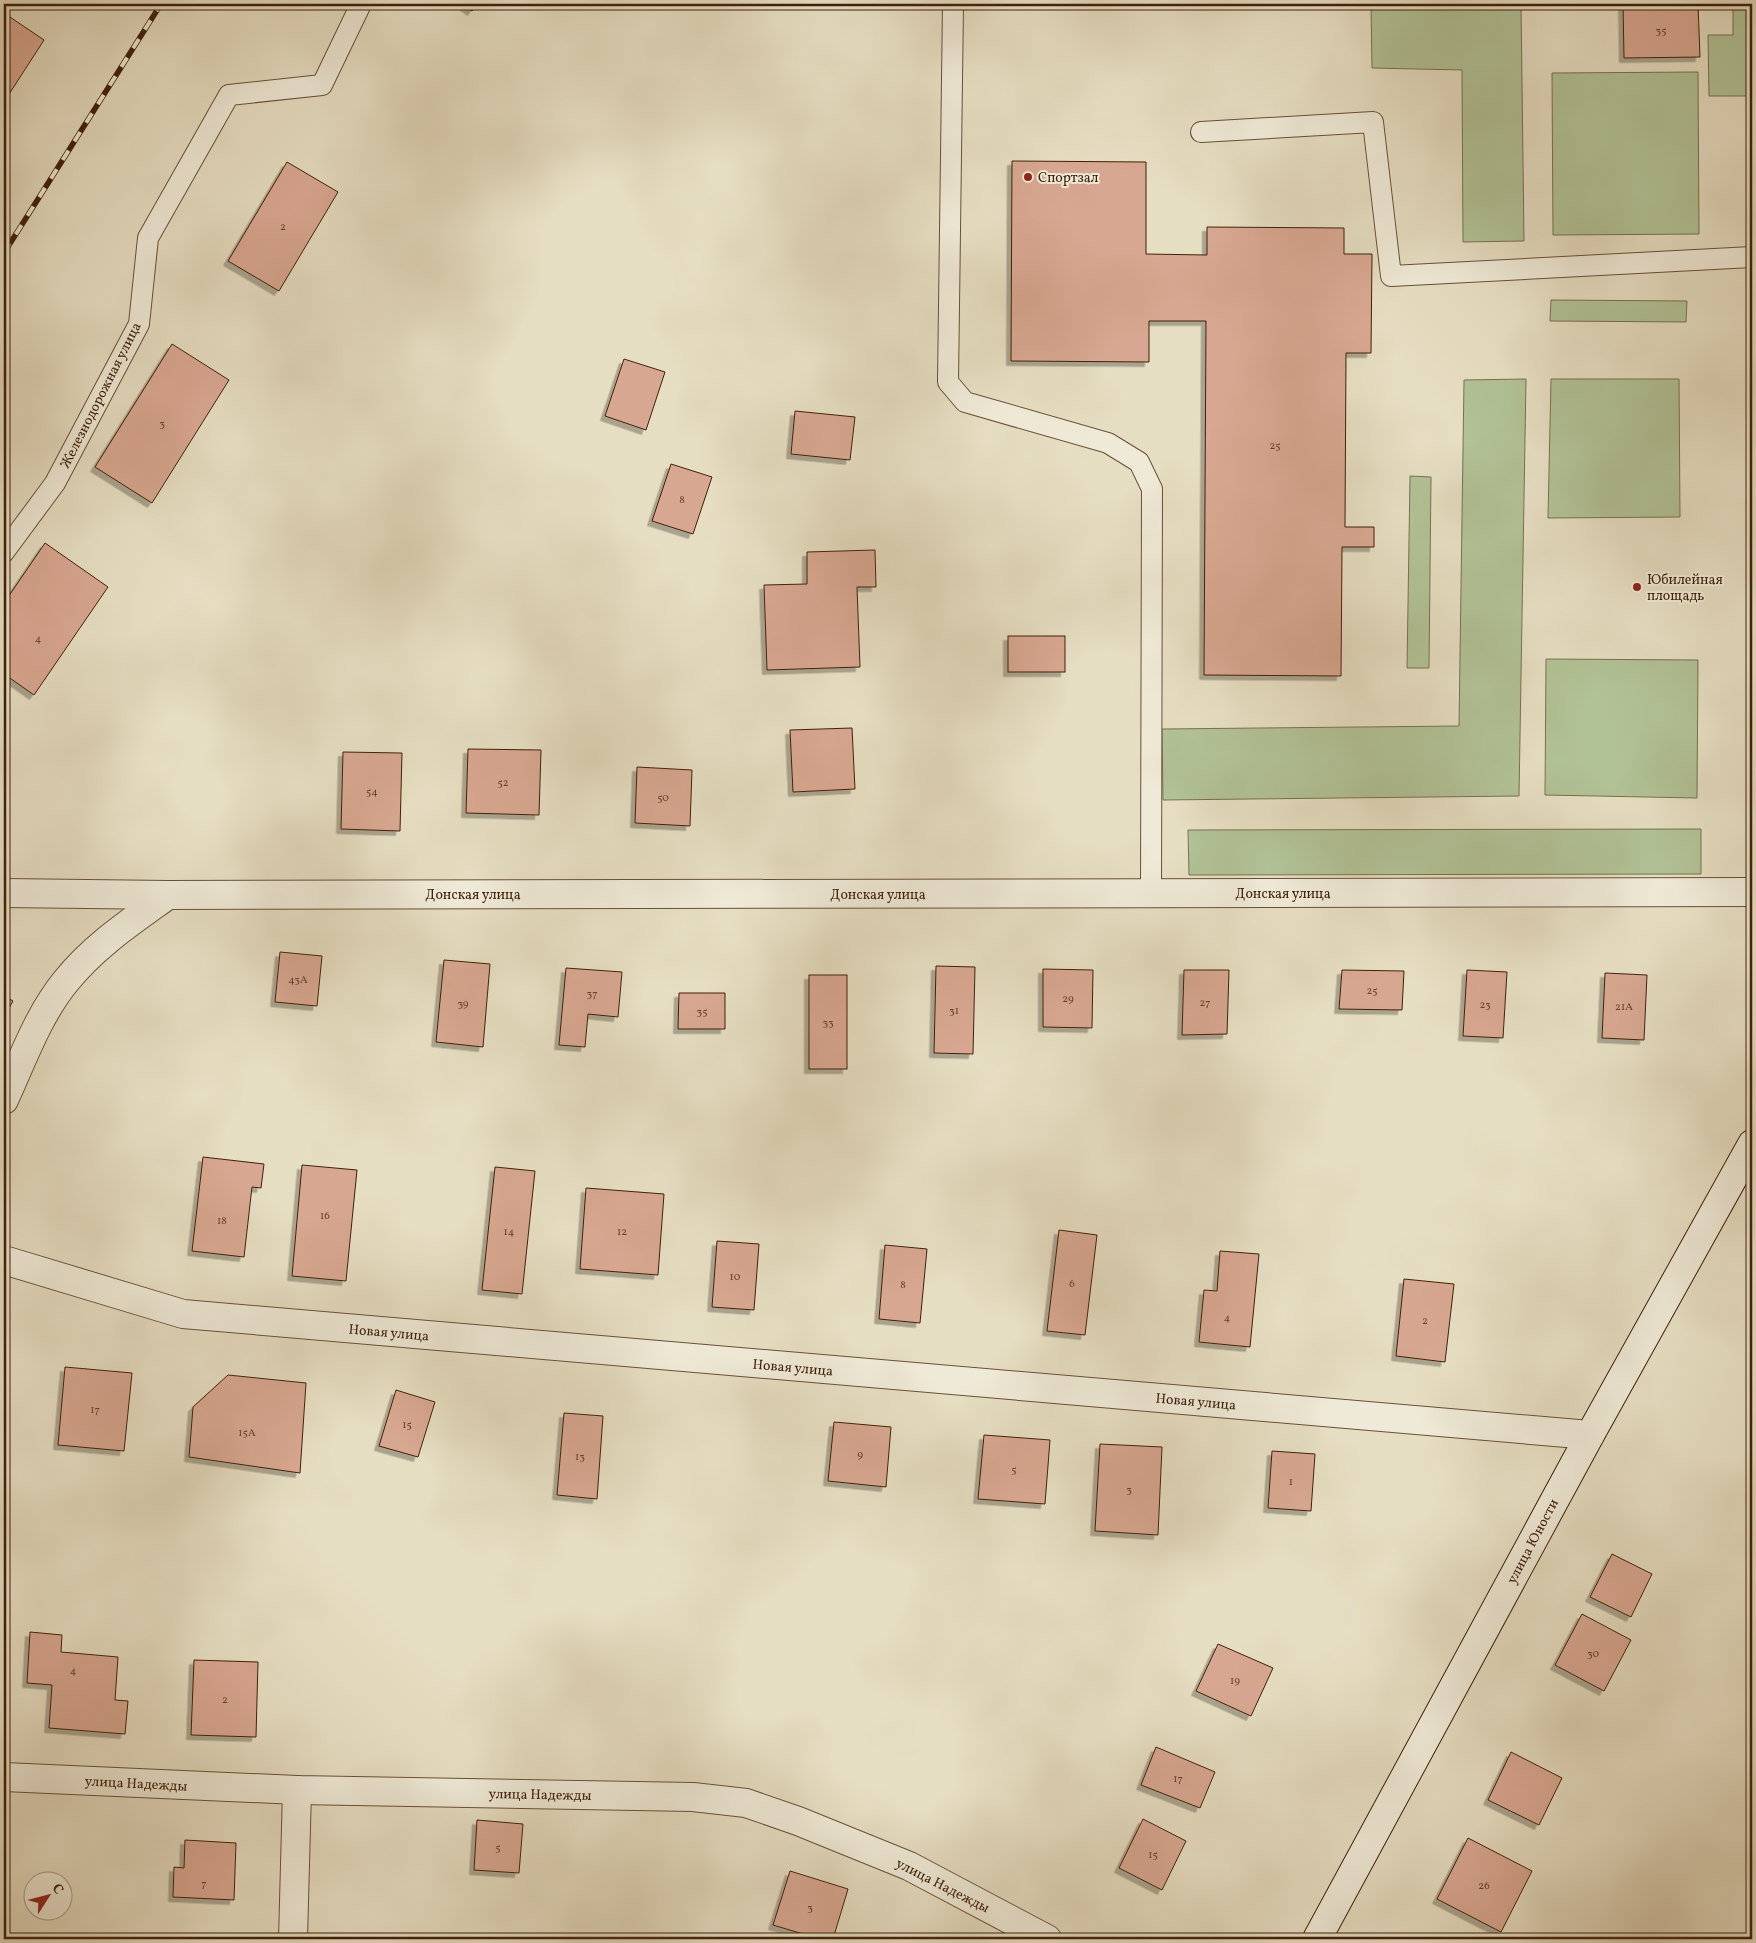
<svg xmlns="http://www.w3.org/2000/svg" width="1756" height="1943" font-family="Vollkorn,serif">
	<defs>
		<filter id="shadow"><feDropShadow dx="-4.5" dy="4.5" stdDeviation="0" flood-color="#0004"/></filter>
	</defs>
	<rect width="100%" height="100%" fill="#e6dec2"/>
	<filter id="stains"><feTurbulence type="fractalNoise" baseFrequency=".004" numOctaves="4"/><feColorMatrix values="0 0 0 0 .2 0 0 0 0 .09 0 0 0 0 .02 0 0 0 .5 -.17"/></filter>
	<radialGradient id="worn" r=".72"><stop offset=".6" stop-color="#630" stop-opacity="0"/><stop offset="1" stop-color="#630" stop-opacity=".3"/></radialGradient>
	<g fill="#b1c296" stroke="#787150">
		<path d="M1371 4H1521L1524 241 1463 242 1462 70 1372 68Z"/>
		<path d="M1733 4H1752V177L1751 96H1709L1708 35H1733Z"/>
		<path d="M1698 72 1699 234 1553 235 1552 73Z"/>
		<path d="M1551 300 1687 301 1686 322 1550 321Z"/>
		<path d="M1526 379 1519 796 1163 800 1162 729 1459 726 1464 380Z"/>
		<path d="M1551 379H1679L1680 517 1548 518Z"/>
		<path d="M1410 476 1431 477 1429 668H1407Z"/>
		<path d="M1546 659 1698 660 1697 798 1545 795Z"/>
		<path d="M1701 829V874L1189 875 1188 830Z"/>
	</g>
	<g fill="#d8a791" stroke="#3f200a" filter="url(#shadow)">
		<path d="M462 4H477L472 11Z"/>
		<path d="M1623 4H1698L1700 57 1624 58Z"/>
		<path d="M4 13 44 40 4 102Z"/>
		<path d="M1012 161 1146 162V254L1207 255V227L1344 228V254H1372L1371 353H1346L1345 527H1374V547H1342L1341 676 1204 675 1206 321H1149V362L1011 361Z"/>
		<path d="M287 162 338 192 279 291 228 261Z"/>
		<path d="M172 344 229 380 152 503 95 467Z"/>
		<path d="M624 359 665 372 646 430 605 416Z"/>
		<path d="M795 411 855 417 850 460 791 454Z"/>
		<path d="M671 464 712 477 693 534 652 521Z"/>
		<path d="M45 543 108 587 34 695 4 674V603Z"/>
		<path d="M875 550 876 587H857L860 667 767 670 764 585 807 584V552Z"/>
		<rect x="1008" y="636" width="57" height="36"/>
		<path d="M852 728 855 789 793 792 790 730Z"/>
		<path d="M468 749 541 750 539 815 466 813Z"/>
		<path d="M343 752 402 753 400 831 341 829Z"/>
		<path d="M637 767 692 770 690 826 635 823Z"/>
		<path d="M280 952 322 956 317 1006 275 1002Z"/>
		<path d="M444 960 490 964 483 1047 436 1042Z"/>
		<path d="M936 966 975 967 973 1054 934 1053Z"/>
		<path d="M566 968 622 972 618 1017 588 1014 585 1047 559 1045Z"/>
		<path d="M1043 969 1093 970 1092 1028 1043 1027Z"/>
		<path d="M1184 970H1229L1227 1034 1182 1035Z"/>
		<path d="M1342 970 1404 971 1402 1010 1339 1009Z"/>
		<path d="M1467 970 1507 972 1503 1038 1463 1036Z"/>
		<path d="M1605 973 1647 975 1644 1040 1602 1038Z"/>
		<rect x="809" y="975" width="38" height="94"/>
		<path d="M679 993H725V1029H678Z"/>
		<path d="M4 996 13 1001 4 1017Z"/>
		<path d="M203 1157 264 1164 261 1188 252 1187 244 1257 192 1251Z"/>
		<path d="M302 1165 357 1170 346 1281 292 1276Z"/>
		<path d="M495 1167 535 1171 522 1294 482 1290Z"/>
		<path d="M586 1188 664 1194 658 1275 580 1269Z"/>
		<path d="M1059 1230 1097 1235 1085 1335 1047 1331Z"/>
		<path d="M717 1241 759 1244 754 1310 712 1307Z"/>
		<path d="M885 1245 927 1249 920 1323 879 1319Z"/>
		<path d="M1220 1251 1259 1254 1250 1347 1199 1342 1204 1290 1217 1291Z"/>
		<path d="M1404 1279 1454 1284 1445 1362 1396 1356Z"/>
		<path d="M65 1367 132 1373 124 1451 58 1445Z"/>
		<path d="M228 1375 306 1383 300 1473 189 1457 193 1407Z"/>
		<path d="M396 1390 435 1402 418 1457 379 1446Z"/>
		<path d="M564 1413 603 1416 597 1499 557 1495Z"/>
		<path d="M834 1422 891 1427 886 1487 828 1481Z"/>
		<path d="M984 1435 1050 1440 1045 1504 978 1499Z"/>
		<path d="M1100 1444 1162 1447 1158 1535 1095 1531Z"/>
		<path d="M1272 1451 1315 1454 1311 1511 1268 1508Z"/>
		<path d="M1612 1554 1652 1574 1631 1617 1590 1597Z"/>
		<path d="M1582 1614 1631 1640 1604 1691 1555 1665Z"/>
		<path d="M30 1632 62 1635 61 1652 118 1657 115 1700 128 1701 125 1734 49 1728 52 1685 27 1683Z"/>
		<path d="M1218 1644 1273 1668 1251 1716 1196 1691Z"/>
		<path d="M194 1660 258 1662 256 1737 191 1735Z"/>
		<path d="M1156 1747 1215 1772 1200 1808 1141 1785Z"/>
		<path d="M1511 1752 1562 1778 1539 1825 1488 1800Z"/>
		<path d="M1143 1819 1186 1841 1162 1890 1119 1868Z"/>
		<path d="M477 1820 523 1824 519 1873 474 1870Z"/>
		<path d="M1468 1838 1532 1871 1501 1932 1437 1899Z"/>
		<path d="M185 1840 236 1843 234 1900 173 1897 174 1867 184 1868Z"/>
		<path d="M790 1871 848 1889 833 1939H820L773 1925Z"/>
	</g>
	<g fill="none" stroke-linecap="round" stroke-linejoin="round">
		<defs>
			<g id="lane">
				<path d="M953 4 948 382 965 402 1108 443 1139 462 1152 489 1151 893"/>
				<path d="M1201 132 1373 122 1391 276 1752 257"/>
				<path d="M4 552 55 483 139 324 148 238 229 95 322 85 361 4"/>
			</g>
			<g id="street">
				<path d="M4 893 168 895 1752 892"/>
				<path d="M4 1100C22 1061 38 1015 66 981 94 946 132 921 168 895"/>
				<path d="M4 1260 183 1314 1590 1435"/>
				<path d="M4 1777 297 1790 693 1797 746 1803 798 1821 909 1866 1047 1939"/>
				<path d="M293 1939 297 1790"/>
			</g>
			<path id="secondary" d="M1317 1939 1590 1435 1752 1144"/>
		</defs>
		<use href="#lane" stroke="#695038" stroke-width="22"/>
		<use href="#street" stroke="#695038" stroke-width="30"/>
		<use href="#secondary" stroke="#3f200a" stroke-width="30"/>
		<use href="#lane" stroke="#efead7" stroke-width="20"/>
		<use href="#street" stroke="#efead7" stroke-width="28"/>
		<use href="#secondary" stroke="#efead7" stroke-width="28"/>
		<defs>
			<path id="rail" d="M4 253 161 4"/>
		</defs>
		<use href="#rail" stroke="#3f200a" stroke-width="5.5"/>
		<use href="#rail" stroke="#efead7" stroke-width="4" stroke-dasharray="11" stroke-linecap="butt"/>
	</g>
	<g fill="#8f2418" stroke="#efead7" stroke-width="2">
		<circle cx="1028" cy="177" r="5"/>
		<circle cx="1637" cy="587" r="5"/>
	</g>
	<g text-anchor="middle" stroke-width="4" stroke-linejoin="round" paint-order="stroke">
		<g font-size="11" fill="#65422c">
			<text x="1661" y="34">35</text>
			<text x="283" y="230">2</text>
			<text x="162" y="427">3</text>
			<text x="1275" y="449">25</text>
			<text x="682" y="503">8</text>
			<text x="38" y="642">4</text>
			<text x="503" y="786">52</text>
			<text x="372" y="795">54</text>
			<text x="663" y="801">50</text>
			<text x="298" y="983">43А</text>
			<text x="1372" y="994">25</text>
			<text x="592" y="997">37</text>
			<text x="1068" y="1002">29</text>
			<text x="1205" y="1006">27</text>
			<text x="463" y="1007">39</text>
			<text x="1485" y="1008">23</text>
			<text x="1624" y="1010">21А</text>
			<text x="954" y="1014">31</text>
			<text x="702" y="1015">35</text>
			<text x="828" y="1026">33</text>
			<text x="325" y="1219">16</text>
			<text x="222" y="1224">18</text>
			<text x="509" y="1235">14</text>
			<text x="622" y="1235">12</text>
			<text x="735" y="1280">10</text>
			<text x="1072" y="1287">6</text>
			<text x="903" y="1288">8</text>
			<text x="1227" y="1321">4</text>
			<text x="1425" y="1324">2</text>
			<text x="95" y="1413">17</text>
			<text x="407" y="1428">15</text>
			<text x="247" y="1436">15А</text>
			<text x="860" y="1458">9</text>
			<text x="580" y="1460">13</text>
			<text x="1014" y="1473">5</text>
			<text x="1291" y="1485">1</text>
			<text x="1129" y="1493">3</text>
			<text x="1593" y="1657">30</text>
			<text x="73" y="1674">4</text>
			<text x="1235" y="1684">19</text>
			<text x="225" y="1703">2</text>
			<text x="1178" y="1782">17</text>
			<text x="498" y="1851">5</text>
			<text x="1153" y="1858">15</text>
			<text x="204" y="1887">7</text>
			<text x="1484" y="1889">26</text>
			<text x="810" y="1911">3</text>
		</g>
		<g font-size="14" fill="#3f200a" stroke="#efead7" text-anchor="start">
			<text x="1038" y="182">Спортзал</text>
			<text x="1647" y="584">Юбилейная<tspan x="1647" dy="16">площадь</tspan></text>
		</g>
		<g font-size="14" fill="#3f200a" stroke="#efead7">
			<text transform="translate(100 395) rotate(-63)" y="5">Железнодорожная улица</text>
			<text x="1283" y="898">Донская улица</text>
			<text x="473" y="899">Донская улица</text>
			<text x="878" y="899">Донская улица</text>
			<text transform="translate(389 1332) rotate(5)" y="5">Новая улица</text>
			<text transform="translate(793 1367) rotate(5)" y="5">Новая улица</text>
			<text transform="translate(1196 1401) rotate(5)" y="5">Новая улица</text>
			<text transform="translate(1532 1541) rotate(-62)" y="5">улица Юности</text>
			<text transform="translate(136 1783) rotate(3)" y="5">улица Надежды</text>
			<text transform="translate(540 1794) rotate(1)" y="5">улица Надежды</text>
			<text transform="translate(943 1885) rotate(27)" y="5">улица Надежды</text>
		</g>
	</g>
	<rect width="1756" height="1943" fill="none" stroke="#e6dec2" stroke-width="20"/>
	<rect x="5" y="5" width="1746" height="1933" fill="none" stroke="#3f200a" stroke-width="2.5"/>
	<rect x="10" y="10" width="1736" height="1923" fill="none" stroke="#3f200a"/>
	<g transform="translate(48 1896) rotate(54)"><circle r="24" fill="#efead7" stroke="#a99985"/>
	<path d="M0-4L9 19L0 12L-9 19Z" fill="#8f2418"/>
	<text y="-8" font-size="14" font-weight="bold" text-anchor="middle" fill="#3f200a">С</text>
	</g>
	<rect width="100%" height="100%" filter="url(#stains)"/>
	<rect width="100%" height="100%" fill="url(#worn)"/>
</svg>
